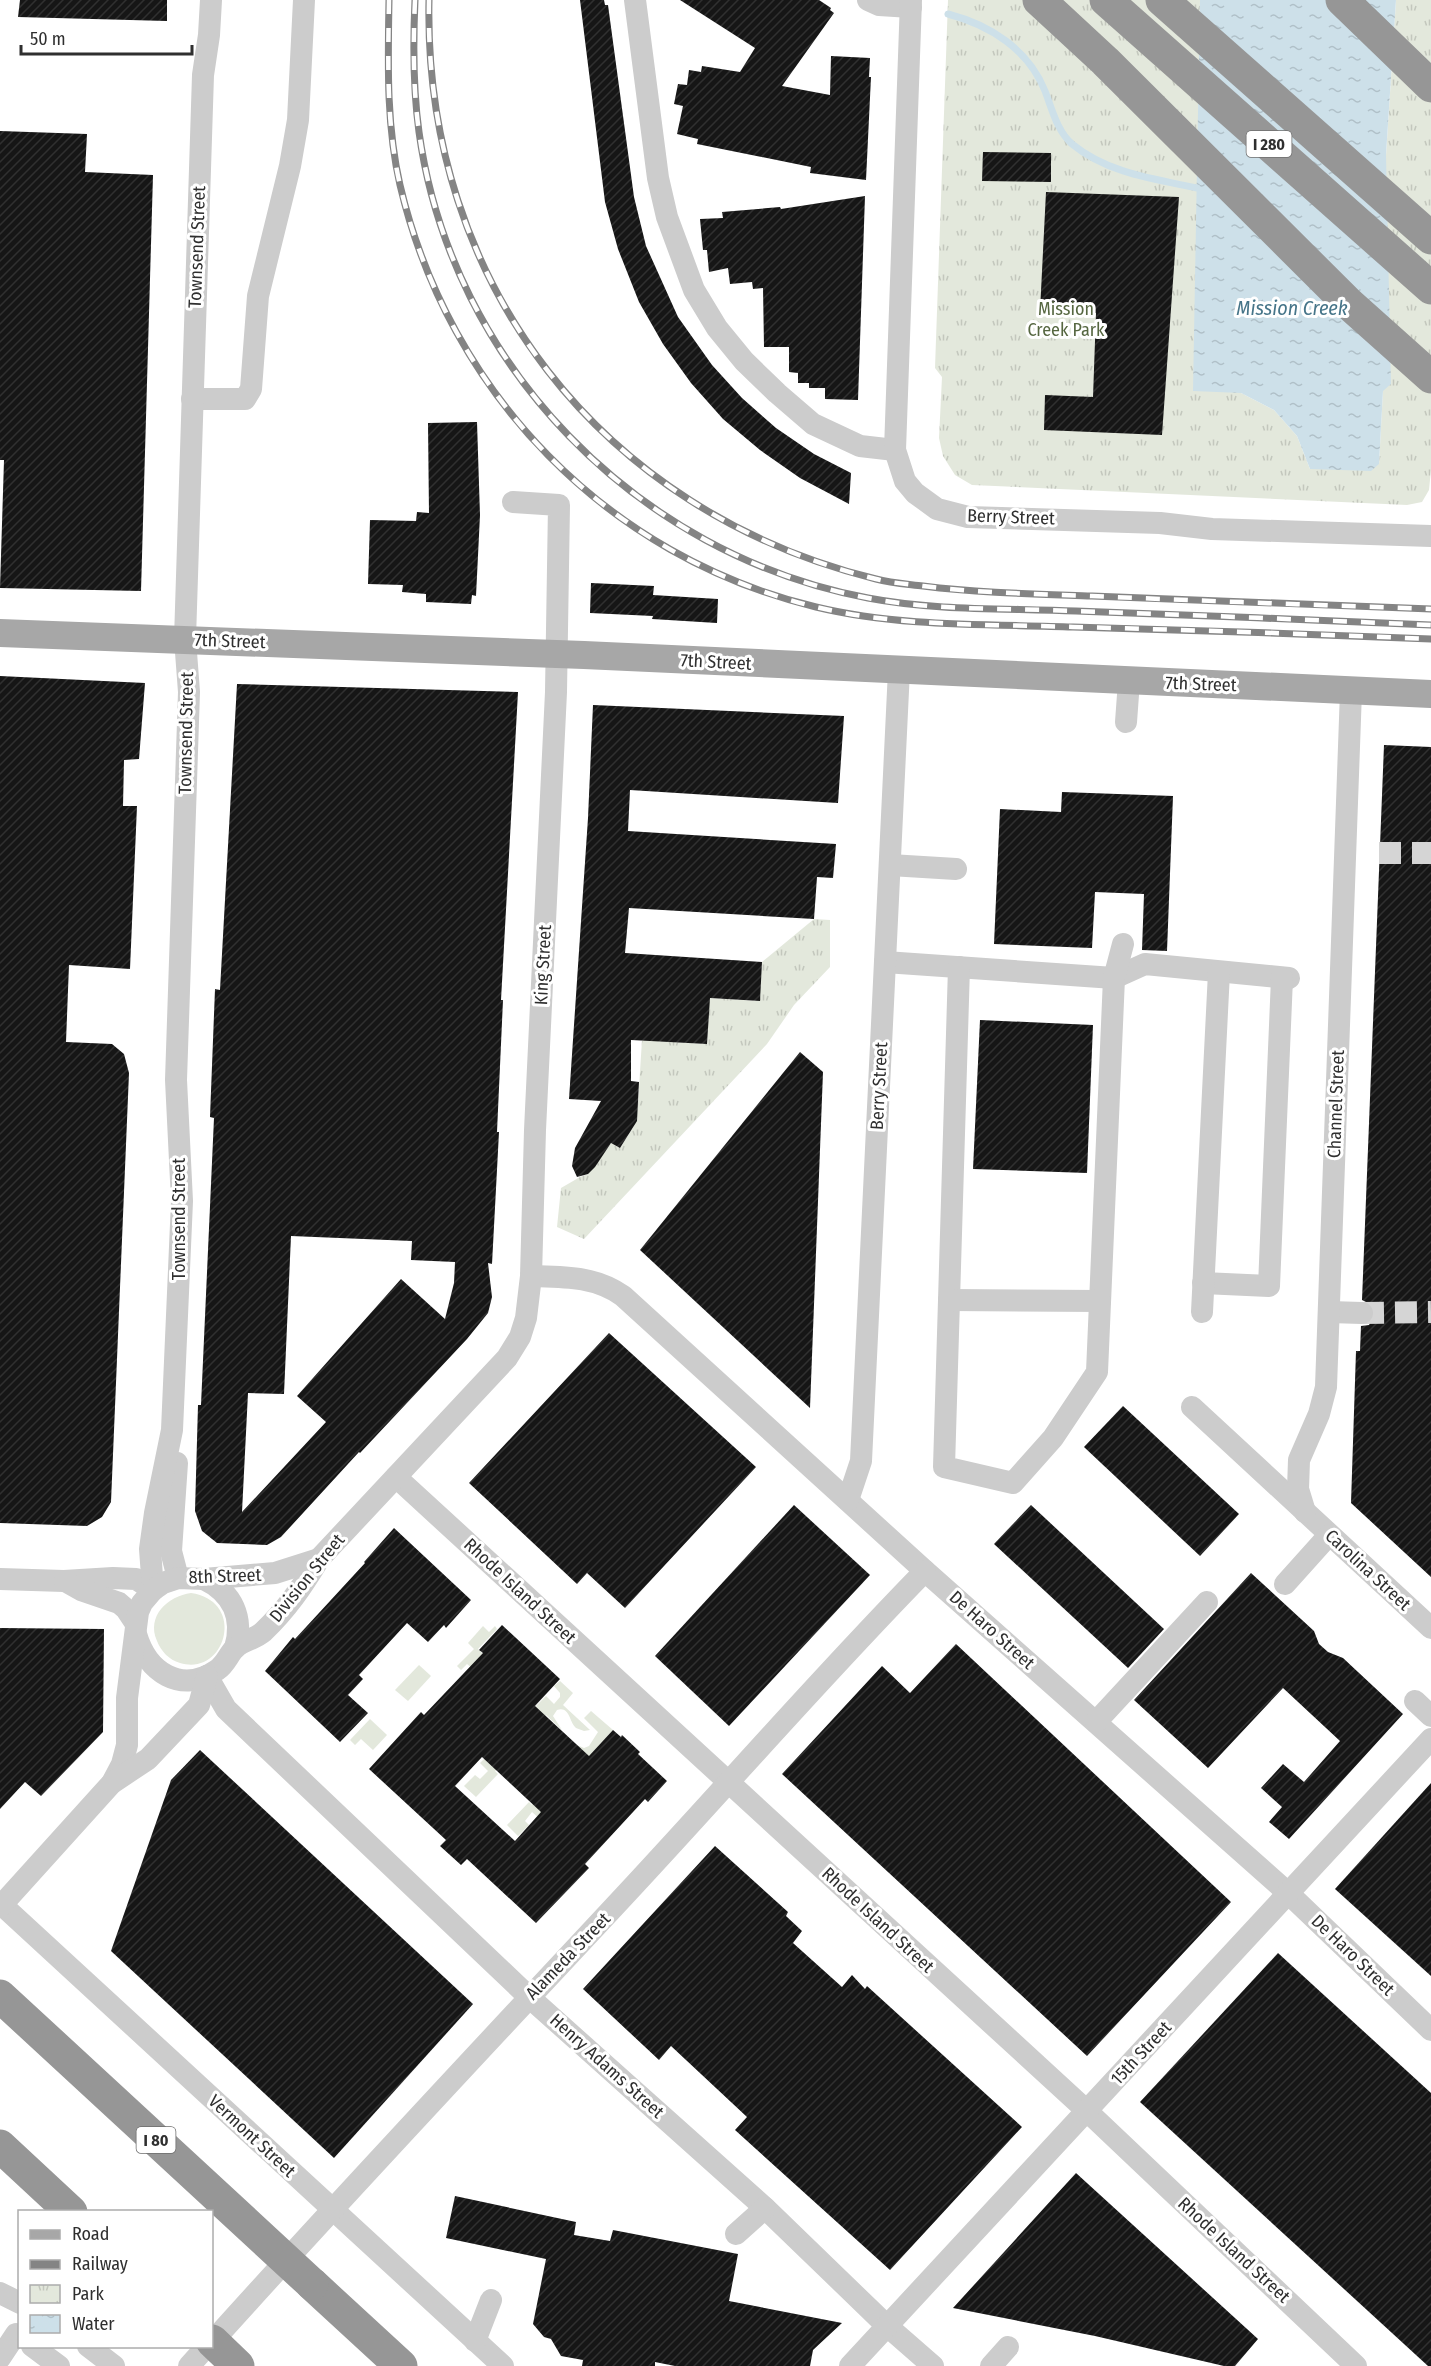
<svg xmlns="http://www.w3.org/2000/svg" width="1431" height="2366" font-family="'Fira Sans Condensed',sans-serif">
	<defs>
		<pattern id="park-tufts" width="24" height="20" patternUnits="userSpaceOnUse" patternTransform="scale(1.5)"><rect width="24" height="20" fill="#e3e8dc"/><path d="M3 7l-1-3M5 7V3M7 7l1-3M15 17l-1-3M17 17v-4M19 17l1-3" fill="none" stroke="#c3c7bd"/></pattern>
		<pattern id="water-ripples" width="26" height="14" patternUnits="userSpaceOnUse" patternTransform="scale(1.5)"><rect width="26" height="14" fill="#cde0e9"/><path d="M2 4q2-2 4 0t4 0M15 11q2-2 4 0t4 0" fill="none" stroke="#b0c0c8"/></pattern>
		<pattern id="building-hatch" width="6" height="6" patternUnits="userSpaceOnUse" patternTransform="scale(1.5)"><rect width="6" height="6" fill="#161616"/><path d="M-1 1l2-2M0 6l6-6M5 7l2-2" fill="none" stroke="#303030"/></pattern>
	</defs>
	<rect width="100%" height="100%" fill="#fff"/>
	<g fill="#e3e8dc">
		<path d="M191 1593C247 1601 226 1677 180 1663 169 1660 161 1651 157 1641 146 1616 168 1596 191 1593Z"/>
		<path d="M483 1626 489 1632 495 1626 497 1629 478 1649 484 1655 472 1668 467 1664 461 1670 457 1666 474 1649 468 1643Z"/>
		<path d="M419 1665 431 1676 408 1701 395 1690Z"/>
		<path d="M560 1681 573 1693 563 1705 590 1730 584 1731 576 1728C569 1722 570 1706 557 1710L553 1716 562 1730 546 1715 540 1721 530 1712 546 1696 554 1704 560 1697V1693L554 1686Z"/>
		<path d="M591 1711 613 1730 592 1753 588 1765 577 1745 584 1748 589 1746 598 1732 584 1718Z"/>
		<path d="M370 1719 387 1735 373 1750 361 1739 355 1745 350 1740Z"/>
		<path d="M487 1756 499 1768 495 1771 498 1774 476 1797 464 1786 475 1775 480 1779 488 1771 480 1763Z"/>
		<path d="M535 1801 547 1813 541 1820 532 1812 525 1821 529 1825 518 1836 507 1825 529 1802 532 1805Z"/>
	</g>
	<g fill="url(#park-tufts)">
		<path d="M948 0H1200L1197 192 1241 393 1274 410 1297 436 1310 469 1379 464 1383 390 1386 155 1396 0H1431V470L1429 490 1422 502 1407 505 972 485 955 475 943 456 939 438 942 377 935 368Z"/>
		<path d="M814 919 830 920V967L794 1005 767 1044 584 1239 557 1227 561 1188 580 1177 588 1174 611 1143 620 1148 634 1126 638 1103 642 1040 707 1044 709 998 759 1001 762 962Z"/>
	</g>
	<path fill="url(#water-ripples)" d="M1200 0H1396L1386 155 1391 384 1383 391 1379 464 1371 471 1310 469 1297 436 1274 410 1241 393 1193 391Z"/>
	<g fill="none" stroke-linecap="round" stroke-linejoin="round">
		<path stroke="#cde0e9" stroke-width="7" d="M948 14C990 25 1028 49 1045 91 1052 109 1057 131 1072 144 1107 173 1154 179 1197 188"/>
	</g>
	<g fill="url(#building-hatch)" fill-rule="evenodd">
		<path d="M20 0H167V21L18 17Z"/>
		<path d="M580 0H604L605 5H608L634 197 646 246 678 317 712 365 742 398 776 428 814 454 851 473 849 504 800 478 760 450 723 419 691 383 663 344 639 302 618 249 605 202Z"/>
		<path d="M680 0H819L831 8 830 10 834 13 782 86 830 95 831 56 870 58 869 77H871L866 180 810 173 811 167 697 144 698 139 677 134 683 106 674 104 678 84 687 85 689 70 701 72 702 66 740 72 755 48Z"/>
		<path d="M0 131 87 134 85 172 153 175 141 591 0 588 4 460H0Z"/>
		<path d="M983 152 1051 153V182L982 181Z"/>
		<path d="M1046 192 1179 197 1162 435 1044 430 1045 395 1093 397 1096 313 1040 311Z"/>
		<path d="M865 196 858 400 825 399V388H809V383H798V373L789 372V347H764L763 288 753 289 752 282 730 284 728 268 709 272 707 250H703L700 219 723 218 722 212 780 207 781 209Z"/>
		<path d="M477 422 480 515 476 596 472 595 471 604 426 602V594L402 592 403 585 368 584 370 520 416 521 417 512 429 513 428 423Z"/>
		<path d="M591 583 654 586 653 595 718 599 717 623 652 619 653 616 590 613Z"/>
		<path d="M0 676 145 683 139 759 124 760 123 806H137L130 969 69 965 66 1042 112 1044 124 1054 129 1073 111 1502 102 1517 87 1526 0 1523Z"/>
		<path d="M237 684 518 692 501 1000H503L497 1132H499L492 1264 488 1263 492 1297 488 1313 467 1339 360 1453 359 1452 281 1537 267 1545 217 1543 202 1531 195 1511 198 1405H201L214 1118 210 1117 215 989 220 990ZM291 1236 412 1241 411 1260 455 1262 454 1283 445 1319 401 1279 297 1396 326 1422 242 1512 248 1393 284 1394Z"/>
		<path d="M593 705 844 716 838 803 630 790 628 831 836 844 833 878 817 877 814 919 629 908 625 953 762 962 760 1001 710 998 707 1044 631 1040V1081L639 1082 637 1121 620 1148 611 1143 595 1167 588 1174 577 1177 572 1166 575 1148 601 1101 569 1099 588 818Z"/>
		<path d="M1384 745 1431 747V1577L1351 1503 1356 1351H1360L1361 1326 1369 1325 1375 1314 1374 1306 1362 1300Z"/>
		<path d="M1062 792 1173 796 1167 951 1142 950 1144 894 1095 892 1092 948 994 944 1000 809 1061 812Z"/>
		<path d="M980 1020 1093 1025 1087 1173 973 1169Z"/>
		<path d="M800 1052 823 1072 810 1408 640 1250Z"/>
		<path d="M609 1333 756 1467 625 1608 587 1573 577 1584 469 1483Z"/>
		<path d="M1123 1406 1239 1514 1200 1556 1084 1447Z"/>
		<path d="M794 1505 870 1575 729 1726 655 1656Z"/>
		<path d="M1031 1505 1164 1629 1128 1668 994 1544Z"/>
		<path d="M394 1528 471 1600 446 1628 444 1625 428 1642 407 1623 359 1675 363 1679 348 1695 368 1713 340 1742 265 1671 293 1637 295 1639 365 1563 364 1562Z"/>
		<path d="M1251 1573 1314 1631 1319 1644 1328 1652 1343 1658 1403 1714 1289 1839 1269 1822 1282 1807 1261 1788 1283 1764 1304 1782 1340 1741 1283 1688 1208 1768 1134 1700Z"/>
		<path d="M502 1625 560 1679 535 1706 589 1756 613 1730 621 1737 622 1735 640 1752 638 1754 667 1781 648 1802 645 1799 585 1864 589 1868 536 1923 467 1859 461 1865 440 1846 446 1840 369 1769 421 1712 424 1715 483 1653 479 1650ZM482 1757 541 1812 515 1841 455 1786Z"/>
		<path d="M0 1628 104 1629 103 1732 41 1796 25 1782 0 1809Z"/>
		<path d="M956 1644 1231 1902 1087 2056 782 1774 882 1666 910 1693Z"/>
		<path d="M200 1750 473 2004 334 2158 111 1951 171 1780Z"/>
		<path d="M1431 1783V1976L1335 1889Z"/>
		<path d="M715 1846 788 1912 786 1916 802 1931 793 1943 842 1987 852 1975 865 1989 867 1986 1022 2127 890 2270 735 2130 747 2117 671 2046 659 2060 583 1989Z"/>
		<path d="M1278 1953 1431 2093V2366H1428L1140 2102Z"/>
		<path d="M1076 2173 1258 2339 1235 2366H1224L1095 2336 953 2308Z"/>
		<path d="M455 2196 576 2222 574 2235 610 2241 613 2230 738 2254 729 2301 842 2323 813 2350 810 2366H675L655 2362V2366H582L583 2360 561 2356 551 2339 544 2337 533 2324 546 2259 446 2238Z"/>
	</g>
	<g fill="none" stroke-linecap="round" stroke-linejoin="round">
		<g stroke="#d5d5d5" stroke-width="22" stroke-dasharray="22 11" stroke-linecap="butt">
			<path d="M1379 853H1431"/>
			<path d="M1362 1313 1431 1312"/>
		</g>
		<g stroke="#ccc" stroke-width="22">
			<path d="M635 0 658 178 667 217 694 290 717 328 744 361 777 393 813 424 860 446 895 450"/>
			<path d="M868 0 879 5 911 7"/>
			<path d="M911 0 895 450 905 481 915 493 937 509 968 517 1160 523 1212 529 1431 536"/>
			<path d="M192 399H245L251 389 258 296 290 166 298 120 304 0"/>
			<path d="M1126 722 1129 681"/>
			<path d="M890 865 956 869"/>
			<path d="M885 962 1114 978 1145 964 1289 978"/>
			<path d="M959 967 944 1467 1013 1483 1053 1438 1097 1372 1114 978 1123 944"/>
			<path d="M531 1276C564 1277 595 1276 623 1296L925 1571 1288 1893 1431 2030"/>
			<path d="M1203 1283 1269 1286 1282 978"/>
			<path d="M949 1300 1100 1301"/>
			<path d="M1202 1312 1219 972"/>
			<path d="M1329 1312 1362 1313"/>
			<path d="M1192 1407 1431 1628"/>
			<path d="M177 1463 171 1551 178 1578"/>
			<path d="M396 1477 1087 2111 1356 2366"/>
			<path d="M848 1500 861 1461 899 670"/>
			<path d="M1305 1512 1298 1489 1299 1460 1319 1414 1326 1387 1351 691"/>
			<path d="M0 1579 64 1581 113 1578 136 1579 153 1590"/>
			<path d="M204 1579C233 1593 244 1618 235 1648"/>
			<path d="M65 1581 81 1590 119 1603 126 1609 136 1624"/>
			<path d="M1285 1584 1329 1535"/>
			<path d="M153 1590 150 1549 155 1513 172 1430 182 1201 176 1080 189 692 185 639 203 75 209 35 211 0"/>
			<path d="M136 1634C147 1672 181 1695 217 1670 226 1664 228 1655 235 1648 242 1641 255 1639 263 1632 287 1609 302 1587 319 1559L507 1358 520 1337 526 1318 531 1276 535 1130 556 692 559 505 513 502"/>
			<path d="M207 1676 226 1709 529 1997 765 2208 886 2325 933 2366"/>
			<path d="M1415 1701 1431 1716"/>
			<path d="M1096 1722 1207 1602"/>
			<path d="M112 1783 122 1764 127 1745V1698L138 1612 142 1603 153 1590 163 1583 178 1578 204 1579 275 1573 319 1559"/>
			<path d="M2 1905 503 2366"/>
			<path d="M0 1907 112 1783 148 1759 199 1705 207 1676"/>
			<path d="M736 2234 765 2208"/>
			<path d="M0 2293 20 2303"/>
			<path d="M475 2341 491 2300"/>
			<path d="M212 2342C344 2195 479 2052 613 1908 718 1796 818 1680 925 1571"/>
			<path d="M32 2346 59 2366"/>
			<path d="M88 2346 114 2366"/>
			<path d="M0 2358 16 2334"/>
			<path d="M189 2366 207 2346"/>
			<path d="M850 2366 1431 1739"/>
			<path d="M991 2366 1008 2347"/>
		</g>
		<path stroke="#a7a7a7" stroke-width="28" d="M0 633 584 655 1431 694"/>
		<g stroke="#969696" stroke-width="33">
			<path d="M1039 0 1105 61 1347 302 1431 377"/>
			<path d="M1106 0 1431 288"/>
			<path d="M1162 0 1431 238"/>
			<path d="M1342 0 1431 86"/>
			<path d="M0 2146 71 2212"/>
			<path d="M312 2284 401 2366"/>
		</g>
		<defs>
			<g id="rail">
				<path d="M389 0C388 62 386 124 400 185 449 394 608 557 816 607 899 627 987 624 1073 627 1192 630 1312 634 1431 639"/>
				<path d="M415 0C413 44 413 89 419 132 451 365 638 555 868 598 936 611 1007 608 1076 611 1194 615 1313 620 1431 625"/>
				<path d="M429 0C423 283 602 512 876 579 891 583 907 584 923 586 979 593 1035 594 1092 596 1205 601 1318 605 1431 609"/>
			</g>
		</defs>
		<use href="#rail" stroke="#848484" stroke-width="7"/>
		<use href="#rail" stroke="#fff" stroke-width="4.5" stroke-dasharray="14" stroke-linecap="butt"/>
		<g stroke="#969696" stroke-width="33">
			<path d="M0 1996 312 2284"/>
			<path d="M212 2341 238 2366"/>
		</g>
	</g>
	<g text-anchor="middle" stroke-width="6" stroke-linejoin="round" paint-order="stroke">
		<g fill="#fff" stroke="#6d6d6d" stroke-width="1.5">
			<rect x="1246.5" y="131" width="45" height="26" rx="4.5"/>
			<rect x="136.5" y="2127" width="39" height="26" rx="4.5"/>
		</g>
		<g font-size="16" font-weight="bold" fill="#2f2f2f">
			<text x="1269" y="150">I 280</text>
			<text x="156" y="2146">I 80</text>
		</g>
		<g font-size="18" fill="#2f2f2f" stroke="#fff">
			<text transform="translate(197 247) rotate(-88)" y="6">Townsend Street</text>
			<text transform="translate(1011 517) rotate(2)" y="6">Berry Street</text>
			<text transform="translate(230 641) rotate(2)" y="6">7th Street</text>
			<text transform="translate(716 662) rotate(3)" y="6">7th Street</text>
			<text transform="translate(1201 684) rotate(2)" y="6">7th Street</text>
			<text transform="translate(186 733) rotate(-89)" y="6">Townsend Street</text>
			<text transform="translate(543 965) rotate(-87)" y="6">King Street</text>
			<text transform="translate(879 1086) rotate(-87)" y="6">Berry Street</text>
			<text transform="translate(1336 1104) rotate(-88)" y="6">Channel Street</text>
			<text transform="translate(179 1219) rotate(-90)" y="6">Townsend Street</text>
			<text transform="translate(1368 1570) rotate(43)" y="6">Carolina Street</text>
			<text transform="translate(225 1576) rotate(-2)" y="6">8th Street</text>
			<text transform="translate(307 1578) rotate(-51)" y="6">Division Street</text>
			<text transform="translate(520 1591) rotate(43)" y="6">Rhode Island Street</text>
			<text transform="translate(992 1630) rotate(42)" y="6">De Haro Street</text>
			<text transform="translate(878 1920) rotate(43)" y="6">Rhode Island Street</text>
			<text transform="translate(1353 1955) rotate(44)" y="6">De Haro Street</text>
			<text transform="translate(568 1956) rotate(-46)" y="6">Alameda Street</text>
			<text transform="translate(1141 2053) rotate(-47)" y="6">15th Street</text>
			<text transform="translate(607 2066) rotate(42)" y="6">Henry Adams Street</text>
			<text transform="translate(252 2136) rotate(43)" y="6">Vermont Street</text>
			<text transform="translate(1234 2250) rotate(43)" y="6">Rhode Island Street</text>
		</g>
		<g font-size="18" fill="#566741" stroke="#fff">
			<text x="1066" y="315">Mission<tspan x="1066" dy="21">Creek Park</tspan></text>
		</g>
		<g font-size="20" font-style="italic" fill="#467589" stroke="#fff">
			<text x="1292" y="315">Mission Creek</text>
		</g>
	</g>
	<rect x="18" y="2210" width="195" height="138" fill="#ffffff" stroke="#acacac" stroke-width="1.5"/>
	<rect x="30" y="2230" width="30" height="9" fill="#a7a7a7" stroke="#acacac" stroke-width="1.5"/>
	<text x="72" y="2240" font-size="18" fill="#2f2f2f">Road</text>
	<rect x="30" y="2260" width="30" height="9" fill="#848484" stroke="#acacac" stroke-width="1.5"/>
	<text x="72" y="2270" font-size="18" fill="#2f2f2f">Railway</text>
	<rect x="30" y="2285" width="30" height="18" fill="url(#park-tufts)" stroke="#acacac" stroke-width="1.5"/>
	<text x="72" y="2300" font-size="18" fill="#2f2f2f">Park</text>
	<rect x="30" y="2315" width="30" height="18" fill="url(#water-ripples)" stroke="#acacac" stroke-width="1.5"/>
	<text x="72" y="2330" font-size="18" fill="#2f2f2f">Water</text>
	<path d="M21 45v9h171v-9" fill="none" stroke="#2f2f2f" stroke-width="3"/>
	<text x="30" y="45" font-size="18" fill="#2f2f2f" stroke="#ffffff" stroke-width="4.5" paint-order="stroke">50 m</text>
</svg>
